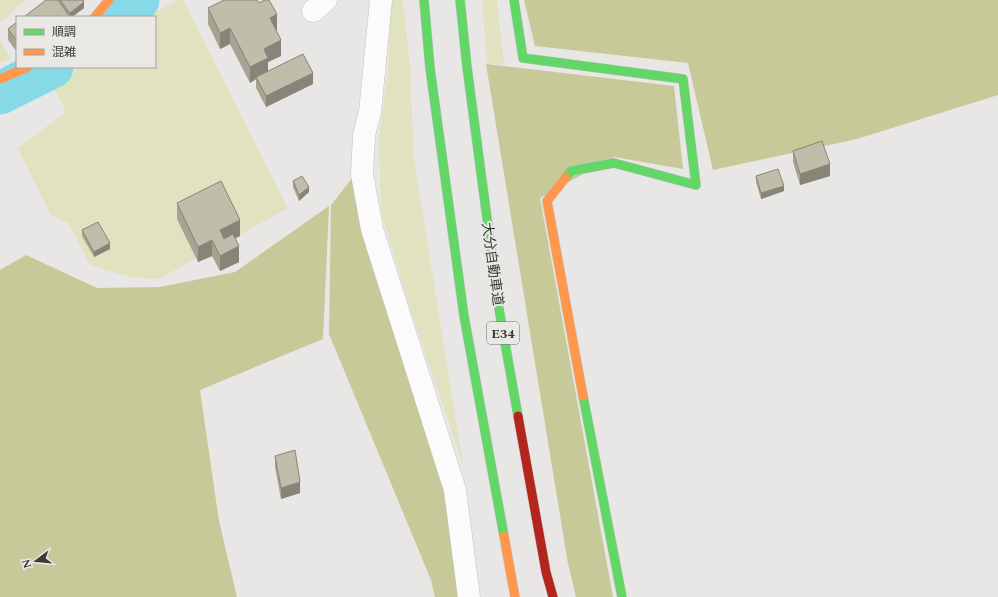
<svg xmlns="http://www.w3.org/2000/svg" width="998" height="597" font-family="Spectral,'Noto Sans JP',serif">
	<rect width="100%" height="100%" fill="#e8e7e5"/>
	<g fill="#e1e2bf">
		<path d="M0 0H25L0 23Z"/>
		<path d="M177 0H183L288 208 159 279 130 277 90 265 69 223 51 215 18 148 66 112 54 88 80 67H155V17H147Z"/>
		<path d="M391 0H403L410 67 414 159 463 465 410 308 381 212 379 139 388 70Z"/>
		<path d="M482 0H497L504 65 487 63Z"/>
		<path d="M0 39 10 59 0 63Z"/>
	</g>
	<g fill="#c8c998">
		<path d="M524 0H998V95L857 139 713 170 688 63 535 46Z"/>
		<path d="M486 64 674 86 683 169 614 157 540 198 613 597H576L568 564Z"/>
		<path d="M353 177 440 460 460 597H435L431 580 329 334 331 205Z"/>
		<path d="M329 206 323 339 200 390 219 521 237 597H0V270L26 255 97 288 160 287 235 272Z"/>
	</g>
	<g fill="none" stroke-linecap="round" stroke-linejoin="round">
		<g stroke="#86dae8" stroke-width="43">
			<path d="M118 17 138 0"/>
			<path d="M0 93 52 67"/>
		</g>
		<defs>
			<g id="street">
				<path d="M381 0 370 112 364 135 362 174 372 229 455 490 469 597"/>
				<path d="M313 11 326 0"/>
			</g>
			<g id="fast">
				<path d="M424 0 430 68 464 316 504 536"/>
				<path d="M460 0 467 67 499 309 518 416"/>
				<path d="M514 0 523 58 683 79 696 185 614 163 571 171 566 177"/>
				<path d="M583 396 622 597"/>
			</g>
			<g id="slow">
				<path d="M95 17 109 0"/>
				<path d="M0 79 28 67"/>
				<path d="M566 177 547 201 583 396"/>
				<path d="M504 536 515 597"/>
			</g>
			<path id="jam" d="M518 416 546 572 553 597"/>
		</defs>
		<use href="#street" stroke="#c5c4c2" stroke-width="23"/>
		<use href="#fast" stroke="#c5c4c2" stroke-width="10"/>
		<use href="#slow" stroke="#c5c4c2" stroke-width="10"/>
		<use href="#jam" stroke="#c5c4c2" stroke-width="10"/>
		<use href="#street" stroke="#fcfbfb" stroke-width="22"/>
		<use href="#fast" stroke="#63d668" stroke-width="9"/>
		<use href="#slow" stroke="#ff974d" stroke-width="9"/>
		<use href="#jam" stroke="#b3261e" stroke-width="9"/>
	</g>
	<g fill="#a6a393">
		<path d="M46 0H83L84 8 72 17H24Z"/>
		<path d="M259 3 277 30H276L281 56 268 62V71L313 84 266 107 256 88V79L250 83 230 44 220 49 208 24V8Z"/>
		<path d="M17 22V52L8 40V29Z"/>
		<path d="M793 151 830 176 800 185 793 162Z"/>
		<path d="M756 176 784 191 761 199 756 182Z"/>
		<path d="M293 181 309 192 299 201 293 187Z"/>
		<path d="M177 203 240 236 235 238 239 262 220 271 212 256 198 262 177 219Z"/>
		<path d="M82 230 110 249 94 257 82 236Z"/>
		<path d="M275 456 300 493 281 499 275 467Z"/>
	</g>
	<g fill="#878478">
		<path d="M84 2V8L72 17H70V13Z"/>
		<path d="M277 14V30L270 33V18Z"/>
		<path d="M230 28V44L220 49V33Z"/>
		<path d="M281 40V56L268 62V74L256 77V79L250 83V67L264 49Z"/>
		<path d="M313 73V84L266 107V96Z"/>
		<path d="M830 164V176L800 185V174Z"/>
		<path d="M784 186V191L761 199V193Z"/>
		<path d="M309 187V192L299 201V195Z"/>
		<path d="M240 220V236L220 246V230Z"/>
		<path d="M212 240V256L198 262V247Z"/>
		<path d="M110 243V249L94 257V252Z"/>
		<path d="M239 246V262L220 271V256Z"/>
		<path d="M300 482V493L281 499V488Z"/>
	</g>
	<g fill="#c1bdab" stroke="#878478">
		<path d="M46 0H58L70 17H24Z"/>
		<path d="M60 0H83L84 2 70 13Z"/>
		<path d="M224 0H257L259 3 265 0H269L277 14 270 18 281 40 264 49 268 58 250 67 230 28 220 33 208 8Z"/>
		<path d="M17 22V41L8 29Z"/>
		<path d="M303 54 313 73 266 96 256 77Z"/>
		<path d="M822 141 830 164 800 174 793 151Z"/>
		<path d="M778 169 784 186 761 193 756 176Z"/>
		<path d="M302 176 309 187 299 195 293 181Z"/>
		<path d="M221 181 240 220 220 230 224 239 233 234 239 246 220 256 212 240 198 247 177 203Z"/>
		<path d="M98 222 110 243 94 252 82 230Z"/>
		<path d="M295 450 300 482 281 488 275 456Z"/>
	</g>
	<g text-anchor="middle" stroke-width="4" stroke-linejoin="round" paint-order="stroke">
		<rect fill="#e9e8e4" stroke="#6e6e6c" stroke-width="1" x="487" y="322" width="32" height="22" rx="3"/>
		<g font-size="13" font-weight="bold" fill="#3a3a38">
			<text x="503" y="338">E34</text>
		</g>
		<g font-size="14" fill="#3a3a38" stroke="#e9e8e4">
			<text transform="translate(493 264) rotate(82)" y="5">大分自動車道</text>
		</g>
	</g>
	<rect x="16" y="16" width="140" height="52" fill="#e9e8e4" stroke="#a3a29f"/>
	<rect x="24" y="29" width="20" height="6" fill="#63d668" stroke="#a3a29f"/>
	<text x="52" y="36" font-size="12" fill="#3a3a38">順調</text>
	<rect x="24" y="49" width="20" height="6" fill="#ff974d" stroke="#a3a29f"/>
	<text x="52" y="56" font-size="12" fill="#3a3a38">混雑</text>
	<g transform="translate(36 561) rotate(254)" stroke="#e9e8e4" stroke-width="3" paint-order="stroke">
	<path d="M0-3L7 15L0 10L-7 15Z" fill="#3a3a38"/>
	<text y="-6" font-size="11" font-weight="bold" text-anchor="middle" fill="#3a3a38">N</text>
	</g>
</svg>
